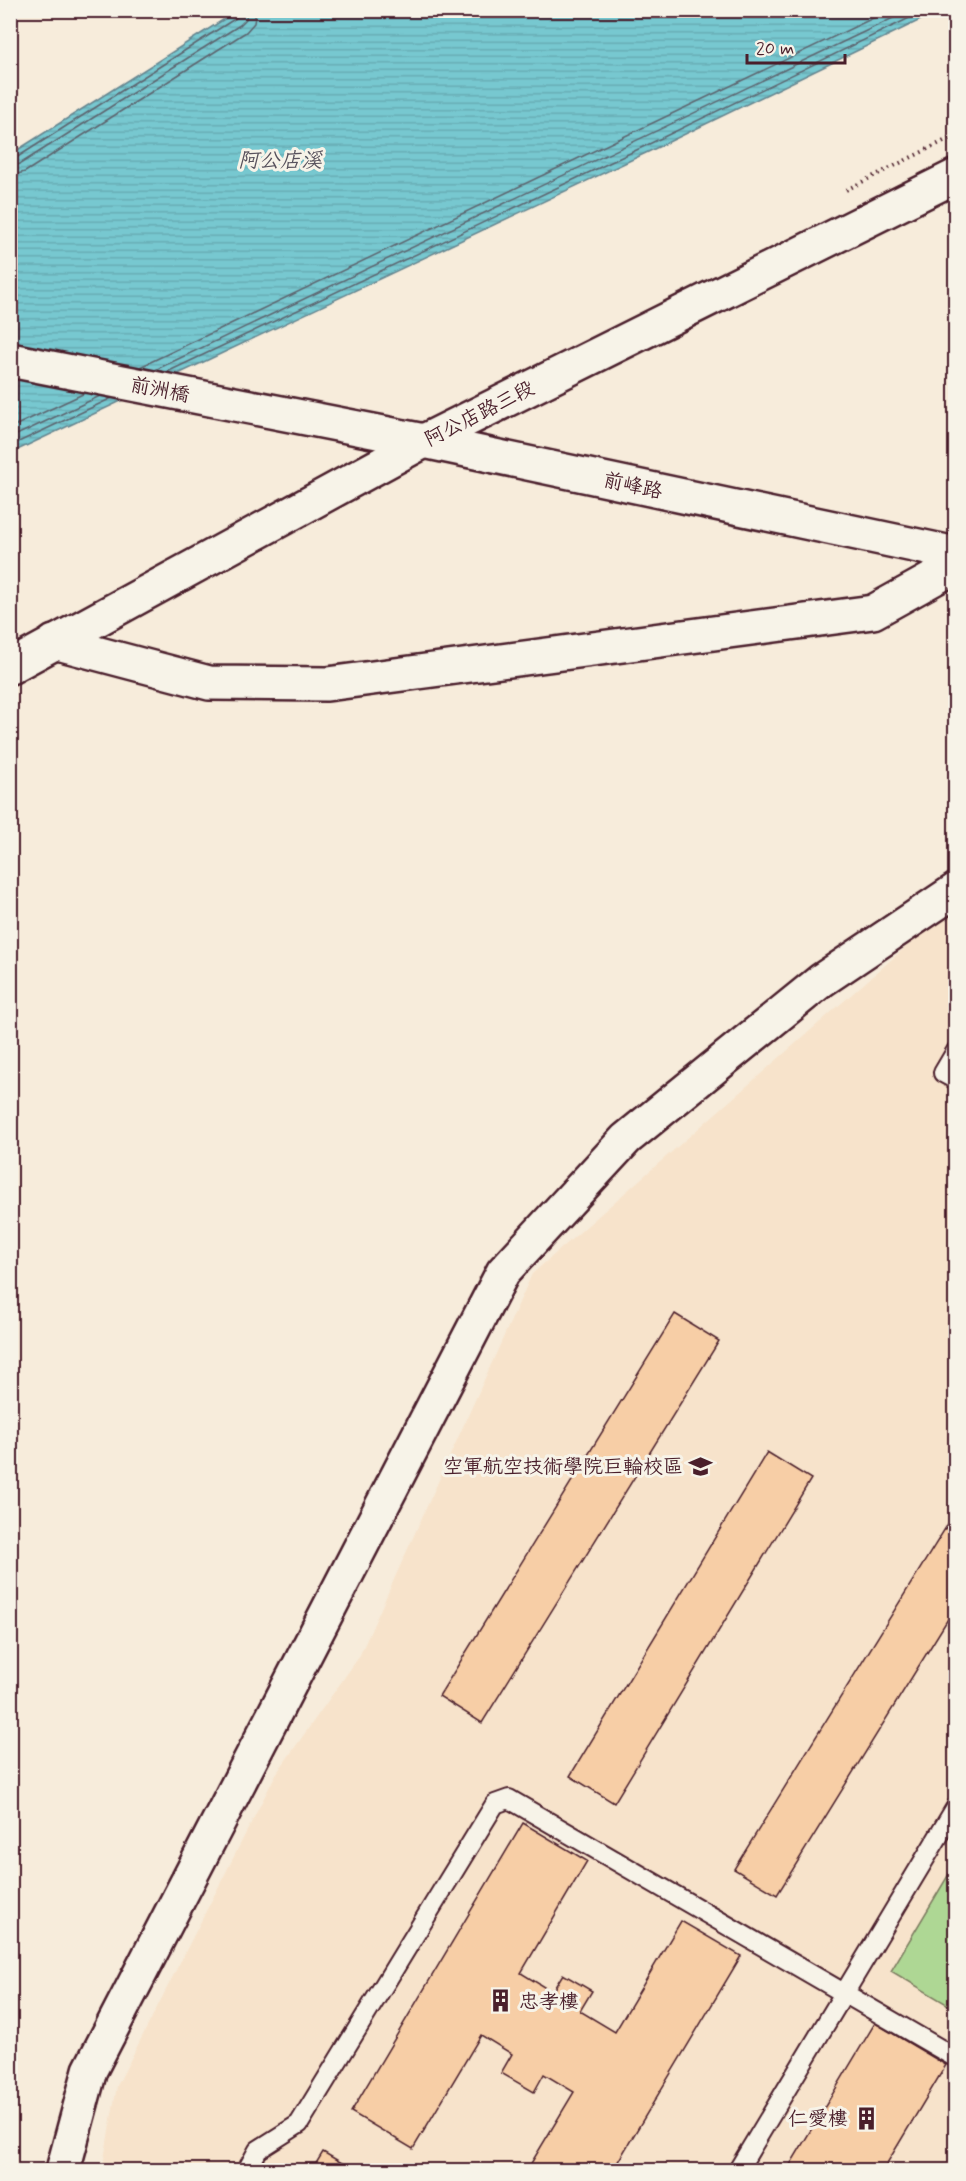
<svg xmlns="http://www.w3.org/2000/svg" width="966" height="2181" font-family="Mynerve,'LXGW WenKai TC',sans-serif">
	<defs>
		<pattern id="water-rules" width="6" height="5" patternUnits="userSpaceOnUse" patternTransform="scale(1.5)"><rect width="6" height="5" fill="#77c8d0"/><path d="M0 2.5h6" fill="none" stroke="#68abb3"/></pattern>
	</defs>
	<rect width="100%" height="100%" fill="#f7ecdb"/>
	<filter id="ink" filterUnits="userSpaceOnUse"><feTurbulence type="fractalNoise" baseFrequency=".0167" numOctaves="2"/><feDisplacementMap in="SourceGraphic" scale="12" xChannelSelector="R" yChannelSelector="G"/><feConvolveMatrix kernelMatrix="1 2 1 2 8 2 1 2 1" color-interpolation-filters="sRGB"/></filter>
	<g filter="url(#ink)">
		<path fill="#f7e3cb" d="M955 904V2170H102L117 2086 276 1774 359 1657 532 1274Z"/>
		<path fill="#aed794" stroke="#7c7b60" stroke-width="1.5" d="M955 1864V2009L891 1971Z"/>
		<path fill="url(#water-rules)" stroke="#65848e" stroke-width="1.5" d="M237 11H939L648 152 11 453V154Z"/>
		<g fill="none" stroke-linecap="round" stroke-linejoin="round">
			<g stroke="#5c636d" stroke-width="1.5">
				<path d="M10 159 16 158 236 18 240 10"/>
				<path d="M10 167 20 164 240 25 246 19 247 10"/>
				<path d="M10 176 25 172 246 32 254 23 256 10"/>
				<path d="M140 367 890 10"/>
				<path d="M155 370 910 10"/>
				<path d="M167 372 645 146 926 10"/>
				<path d="M10 428 85 393"/>
				<path d="M10 438 100 396"/>
				<path d="M10 446 112 398"/>
			</g>
		</g>
		<g fill="#f7cea6" stroke="#4a1f2b" stroke-width="1.5">
			<path d="M675 1314 719 1341 482 1723 439 1696Z"/>
			<path d="M767 1452 811 1479 614 1803 570 1776Z"/>
			<path d="M956 1511V1606L777 1895 734 1869Z"/>
			<path d="M523 1823 587 1861 521 1973 552 1992 563 1974 592 1991 580 2011 615 2032 681 1921 741 1956 613 2170H527L574 2092 544 2074 534 2092 501 2073 512 2054 481 2035 413 2149 351 2112Z"/>
			<path d="M875 2023 946 2065 883 2170H787Z"/>
			<path d="M323 2152 354 2170H312Z"/>
		</g>
		<g fill="none" stroke-linecap="round" stroke-linejoin="round">
			<defs>
				<g id="lane">
					<path d="M956 1051 943 1073 956 1080"/>
					<path d="M247 2170 258 2150 299 2124 495 1804 509 1799 956 2058"/>
					<path d="M738 2170 956 1807"/>
				</g>
				<g id="street">
					<path d="M54 642 209 683 327 684 873 612 956 566"/>
					<path d="M10 667 424 441 956 176"/>
					<path d="M63 2170 90 2070 503 1272 626 1139 822 980 956 890"/>
				</g>
				<path id="secondary" d="M10 360 424 441 956 554"/>
			</defs>
			<use href="#lane" stroke="#4a1f2b" stroke-width="22"/>
			<use href="#street" stroke="#4a1f2b" stroke-width="38"/>
			<use href="#secondary" stroke="#4a1f2b" stroke-width="38"/>
			<path stroke="#4a1f2b" stroke-width="4" stroke-dasharray="1.5 4.5" stroke-linecap="butt" d="M846 190 956 135"/>
			<use href="#lane" stroke="#f7f3e8" stroke-width="18"/>
			<use href="#street" stroke="#f7f3e8" stroke-width="33"/>
			<use href="#secondary" stroke="#f7f3e8" stroke-width="33"/>
		</g>
	</g>
	<defs>
		<symbol id="university-bare" viewBox="-9 -9 18 18"><path d="M0-5L7-2L0 1L-7-2ZM-4 1L0 2.5L4 1V4Q0 6-4 4Z" fill="#4a1f2b" stroke="#f7f3e8" stroke-width="2.5" paint-order="stroke"/></symbol>
		<symbol id="building-bare" viewBox="-9 -9 18 18"><path d="M-4-6H4V6H1V3H-1V6H-4ZM-2.5-4.3h1.7v1.8h-1.7ZM.8-4.3h1.7v1.8H.8ZM-2.5-1h1.7V.8h-1.7ZM.8-1h1.7V.8H.8Z" fill="#4a1f2b" stroke="#f7f3e8" stroke-width="2.5" paint-order="stroke"/></symbol>
	</defs>
	<g fill-rule="evenodd">
		<use href="#university-bare" x="684" y="1450" width="33" height="33"/>
		<use href="#building-bare" x="484" y="1984" width="33" height="33"/>
		<use href="#building-bare" x="850" y="2102" width="33" height="33"/>
	</g>
	<g text-anchor="middle" stroke-width="6" stroke-linejoin="round" paint-order="stroke">
		<g font-size="20" fill="#4a1f2b" stroke="#f7f3e8">
			<text transform="translate(160 389) rotate(11)" y="7">前洲橋</text>
			<text transform="translate(479 413) rotate(-27)" y="7">阿公店路三段</text>
			<text transform="translate(633 485) rotate(12)" y="7">前峰路</text>
		</g>
		<g font-size="20" fill="#4a1f2b" stroke="#f7f3e8" text-anchor="end">
			<text x="683" y="1473">空軍航空技術學院巨輪校區</text>
			<text x="519" y="2008" text-anchor="start">忠孝樓</text>
			<text x="848" y="2125">仁愛樓</text>
		</g>
		<g font-size="21" font-style="italic" fill="#58525d" stroke="#f7f3e8">
			<text x="280" y="167">阿公店溪</text>
		</g>
	</g>
	<rect width="966" height="2181" fill="none" stroke="#f7f3e8" stroke-width="36"/>
	<rect x="18" y="18" width="930" height="2145" fill="none" stroke="#4a1f2b" stroke-width="2" filter="url(#ink)"/>
	<path d="M747 54v9h98v-9" fill="none" stroke="#4a1f2b" stroke-width="3"/>
	<text x="756" y="54" font-size="18" fill="#4a1f2b" stroke="#f7f3e8" stroke-width="4.5" paint-order="stroke">20 m</text>
</svg>
